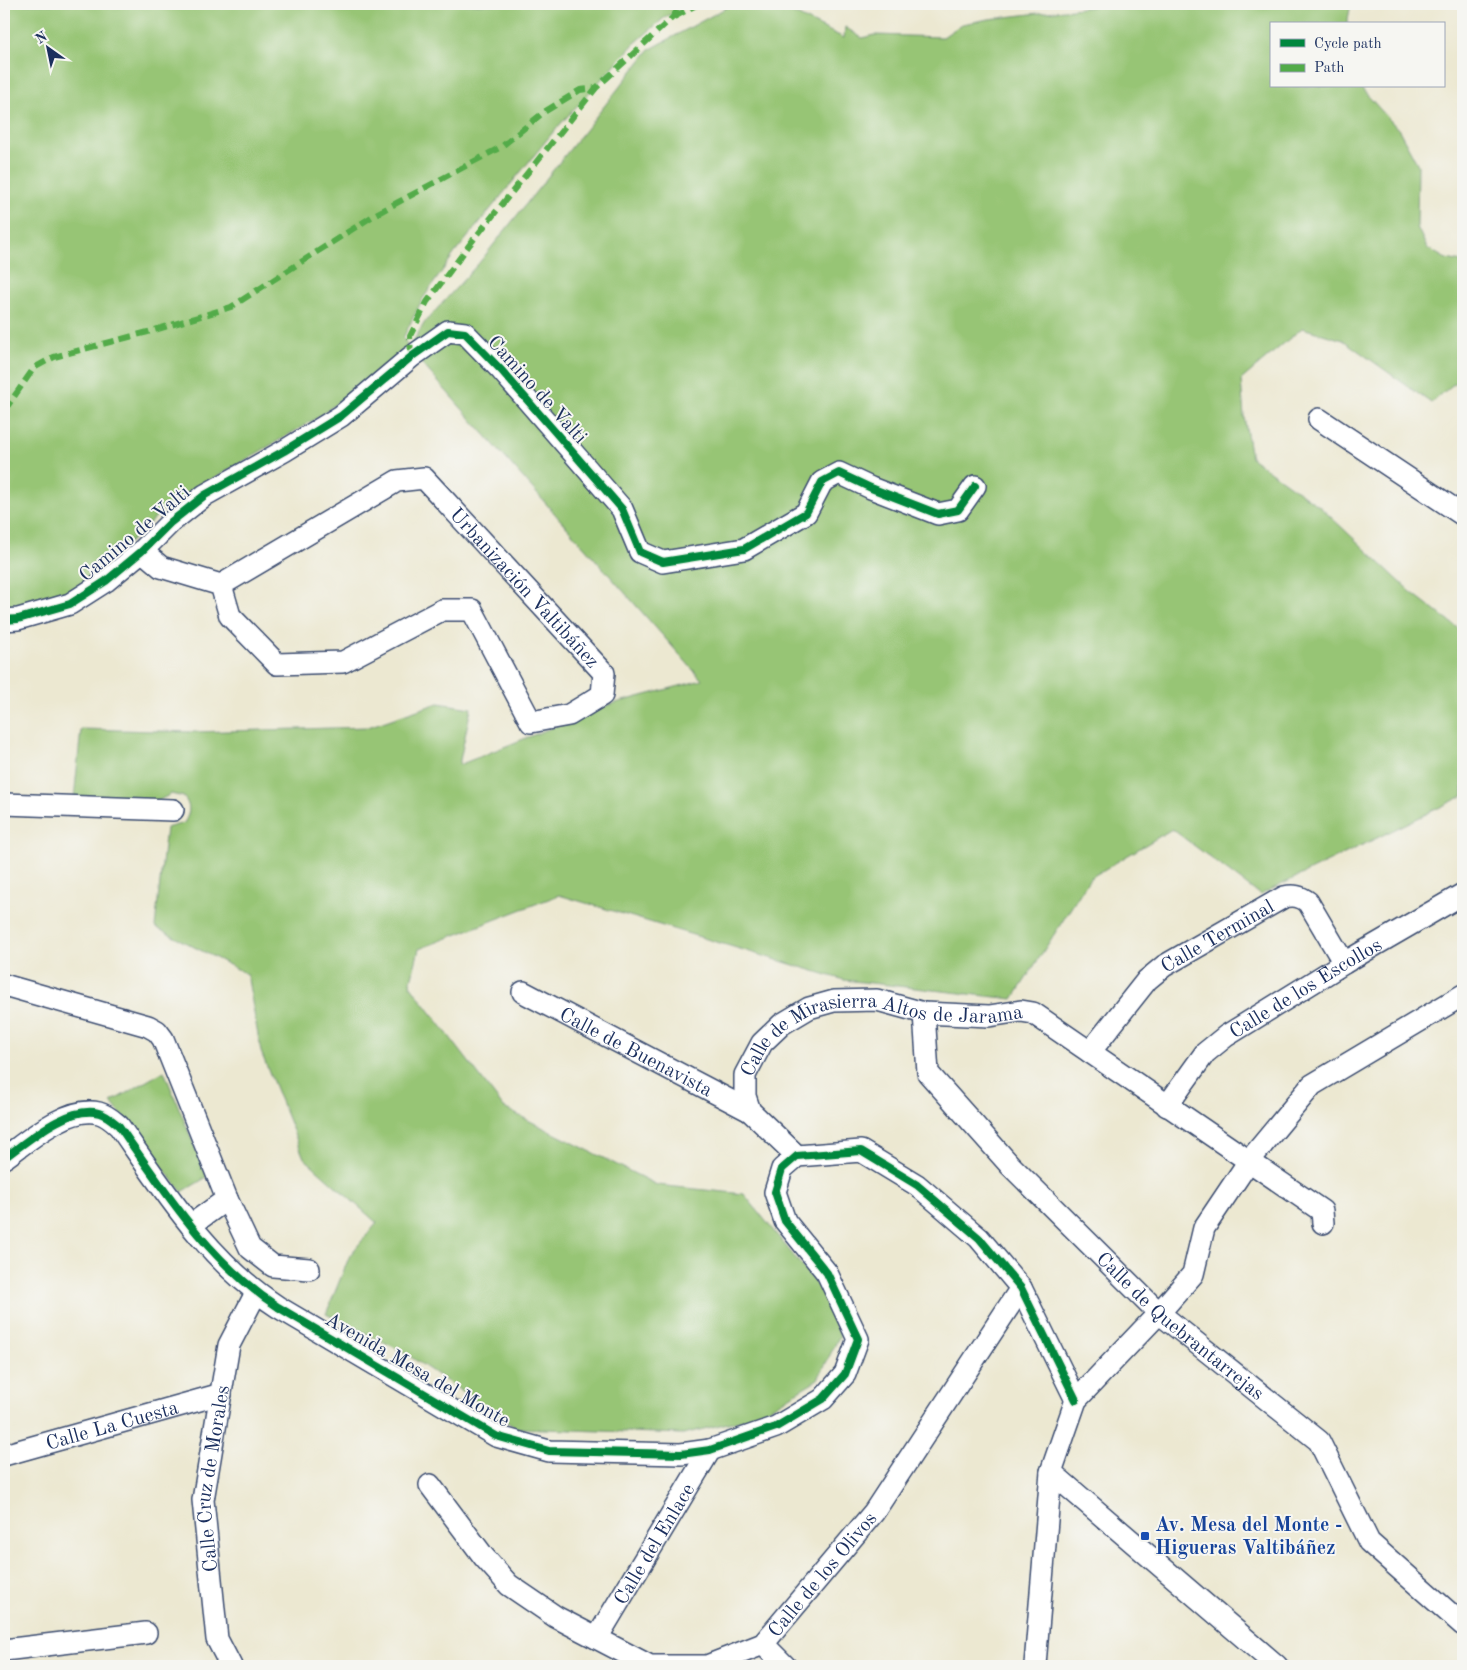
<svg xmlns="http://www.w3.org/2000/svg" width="1467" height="1670" font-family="'Old Standard TT',serif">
	<rect width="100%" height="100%" fill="#f6f6f2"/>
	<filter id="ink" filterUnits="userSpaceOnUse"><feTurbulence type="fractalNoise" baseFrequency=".02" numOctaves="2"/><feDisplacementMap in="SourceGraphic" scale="10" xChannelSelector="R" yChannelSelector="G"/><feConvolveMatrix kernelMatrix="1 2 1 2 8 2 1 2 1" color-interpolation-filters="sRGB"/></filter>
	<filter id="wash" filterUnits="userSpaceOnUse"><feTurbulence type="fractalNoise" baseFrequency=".0096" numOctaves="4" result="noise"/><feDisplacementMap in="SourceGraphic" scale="20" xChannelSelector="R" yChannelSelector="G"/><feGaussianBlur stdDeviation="1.12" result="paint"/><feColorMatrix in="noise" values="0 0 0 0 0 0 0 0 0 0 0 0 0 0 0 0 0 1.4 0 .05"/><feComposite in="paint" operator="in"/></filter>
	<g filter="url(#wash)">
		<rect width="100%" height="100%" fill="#ece8d1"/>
		<g fill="#97c574" stroke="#597a69">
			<path d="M4 4H690L664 18 634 44 554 131 454 254 422 300 403 338 409 348 425 322 479 263 649 50 733 4H774L844 38 845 27 862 38 874 35 943 37 962 24 989 19 1114 4H1351L1347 24H1271V86H1359L1399 130 1418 165 1417 227 1427 248 1446 259 1463 262V376L1431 403 1343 340 1302 328 1241 380 1244 416 1251 458 1319 506 1411 592 1463 632V796L1260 895 1172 829 1090 878 1013 999 844 980 559 895 419 949 410 985 504 1108 657 1185 744 1194 818 1286 840 1335 818 1379 757 1416 683 1434 516 1428 402 1351 326 1314 350 1255 377 1223 304 1158 261 1052 247 974 155 927 166 828 184 823C190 813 191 807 184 797L171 794 158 801 74 799 81 729 193 732 368 727 438 703 471 708 459 765 608 705 702 680 409 349 317 418 167 506 86 585 24 607 4 609Z"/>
			<path d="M164 1071 207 1177 182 1192 111 1102Z"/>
		</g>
	</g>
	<g filter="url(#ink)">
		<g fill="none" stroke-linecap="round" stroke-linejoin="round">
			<defs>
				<g id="minor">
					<path d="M1319 419 1463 515"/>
					<path id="s1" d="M142 551 161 567 221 585 397 481 424 478 604 673 602 695 569 715 531 722 472 610H442L343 662 277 664 230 616 221 585"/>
					<path d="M4 620 18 619 70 604 106 581 142 551 171 522 205 495 284 451 341 416 411 357 448 331 465 333 502 371 622 509 640 552 663 562 744 549 806 513 822 482 839 473 871 488 938 514 958 510 975 486"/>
					<path d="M4 804 173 810"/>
					<path d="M4 985 148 1026 157 1031 163 1039 227 1199 191 1225"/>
					<path id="s2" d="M523 992 750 1111"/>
					<path id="s3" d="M924 1013 928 1073 1010 1165 1159 1313 1319 1441 1369 1542 1463 1625"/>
					<path id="s4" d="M1090 1052 1147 980 1164 966 1284 897C1294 895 1300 896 1308 902L1344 963"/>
					<path id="s5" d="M1167 1106 1205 1053 1226 1036 1344 963 1463 894"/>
					<path id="s6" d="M797 1156 750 1111 745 1096V1075L762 1043 782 1024 809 1008 834 1001 877 1000 924 1013 989 1016 1021 1011 1033 1013 1322 1211 1323 1223"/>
					<path d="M4 1158C28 1141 68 1105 99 1113 107 1115 113 1121 119 1126 165 1192 209 1262 278 1307L496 1436 549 1451 681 1454 710 1450 776 1427 823 1399 845 1374 858 1339 827 1273 785 1221 775 1192 782 1169 797 1156 861 1151 917 1185 979 1238 1021 1288 1076 1400"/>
					<path d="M227 1199 250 1248 273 1266 309 1269"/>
					<path id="s7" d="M4 1455 221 1394"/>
					<path d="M1051 1472 1277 1666"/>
					<path id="s8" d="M430 1485 484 1557 509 1585 556 1617 650 1666H707L763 1644 874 1512 1021 1288"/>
					<path id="s9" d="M597 1638 710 1450"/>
					<path d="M763 1644 785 1666"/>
					<path d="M4 1650 146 1633"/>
					<path d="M1035 1665 1051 1472 1076 1400 1159 1313 1193 1274 1204 1228 1249 1161 1312 1085 1463 995"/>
					<path id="s10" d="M231 1666 217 1639 203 1500 229 1345 256 1293"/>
				</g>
			</defs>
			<use href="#minor" stroke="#3a4b6f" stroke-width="24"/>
			<use href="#minor" stroke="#fff" stroke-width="21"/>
			<g stroke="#52ab49" stroke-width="6" stroke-dasharray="12 6" stroke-linecap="butt">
				<path d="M674 17 698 4"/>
				<path d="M411 357 410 336 427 302 470 244 596 88 672 18 682 4"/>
				<path d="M4 411 34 368 54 357 148 332 231 307 376 214 501 147 544 112 580 90 596 88"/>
			</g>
			<defs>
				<g id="cycleway">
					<path d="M4 620 18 619 70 604 106 581 142 551 171 522 205 495 284 451 341 416 411 357 448 331 465 333 502 371 622 509 640 552 663 562 744 549 806 513 822 482 839 473 871 488 938 514 958 510 975 486"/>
					<path d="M4 1158C28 1141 68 1105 99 1113 107 1115 113 1121 119 1126 165 1192 209 1262 278 1307L496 1436 549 1451 681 1454 710 1450 776 1427 823 1399 845 1374 858 1339 827 1273 785 1221 775 1192 782 1169 797 1156 861 1151 917 1185 979 1238 1021 1288 1076 1400"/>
				</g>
			</defs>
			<use href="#cycleway" stroke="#f6f6f2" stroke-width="11"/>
			<use href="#cycleway" stroke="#00873e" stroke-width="8"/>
		</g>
	</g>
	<rect fill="#1a4fb4" stroke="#f6f6f2" stroke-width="2" x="1140" y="1531" width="10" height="10" rx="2.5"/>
	<g text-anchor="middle" stroke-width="4" stroke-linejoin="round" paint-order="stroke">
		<g font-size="20" fill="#1b2f5e" stroke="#f6f6f2">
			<text transform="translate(538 389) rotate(48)" y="7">Camino de Valti</text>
			<text transform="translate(134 533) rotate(-40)" y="7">Camino de Valti</text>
			<text dy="7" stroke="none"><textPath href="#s1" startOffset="468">Urbanización Valtibáñez</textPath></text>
			<text dy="7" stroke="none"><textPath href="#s4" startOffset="175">Calle Terminal</textPath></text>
			<text dy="7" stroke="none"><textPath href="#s5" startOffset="185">Calle de los Escollos</textPath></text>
			<text dy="7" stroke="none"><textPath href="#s6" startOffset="258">Calle de Mirasierra Altos de Jarama</textPath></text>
			<text dy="7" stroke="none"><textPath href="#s2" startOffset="128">Calle de Buenavista</textPath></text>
			<text dy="7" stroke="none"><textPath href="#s3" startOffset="418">Calle de Quebrantarrejas</textPath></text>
			<text transform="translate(418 1369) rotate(30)" y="7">Avenida Mesa del Monte</text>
			<text dy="7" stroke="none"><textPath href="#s7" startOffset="112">Calle La Cuesta</textPath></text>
			<text dy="7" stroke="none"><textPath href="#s10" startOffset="192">Calle Cruz de Morales</textPath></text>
			<text dy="7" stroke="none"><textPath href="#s9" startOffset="110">Calle del Enlace</textPath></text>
			<text dy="7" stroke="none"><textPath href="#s8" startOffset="499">Calle de los Olivos</textPath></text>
		</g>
		<g font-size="20" font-weight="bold" fill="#164399" stroke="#f6f6f2" text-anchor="start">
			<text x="1155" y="1531">Av. Mesa del Monte -<tspan x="1155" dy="23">Higueras Valtibáñez</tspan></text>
		</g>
	</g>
	<rect width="1467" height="1670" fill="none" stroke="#f6f6f2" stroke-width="20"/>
	<rect x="1270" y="22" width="175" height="65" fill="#f6f6f2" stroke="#9ea6b7"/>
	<rect x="1280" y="39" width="25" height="8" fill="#00873e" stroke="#9ea6b7"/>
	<text x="1314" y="48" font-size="15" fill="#1b2f5e">Cycle path</text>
	<rect x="1280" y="64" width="25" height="8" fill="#52ab49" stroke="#9ea6b7"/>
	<text x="1314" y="72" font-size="15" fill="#1b2f5e">Path</text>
	<g transform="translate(48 48) rotate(327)" stroke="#f6f6f2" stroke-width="4" paint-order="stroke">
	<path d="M0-4L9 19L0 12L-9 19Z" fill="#1b2f5e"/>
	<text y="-8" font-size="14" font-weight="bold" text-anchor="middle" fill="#1b2f5e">N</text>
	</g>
</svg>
